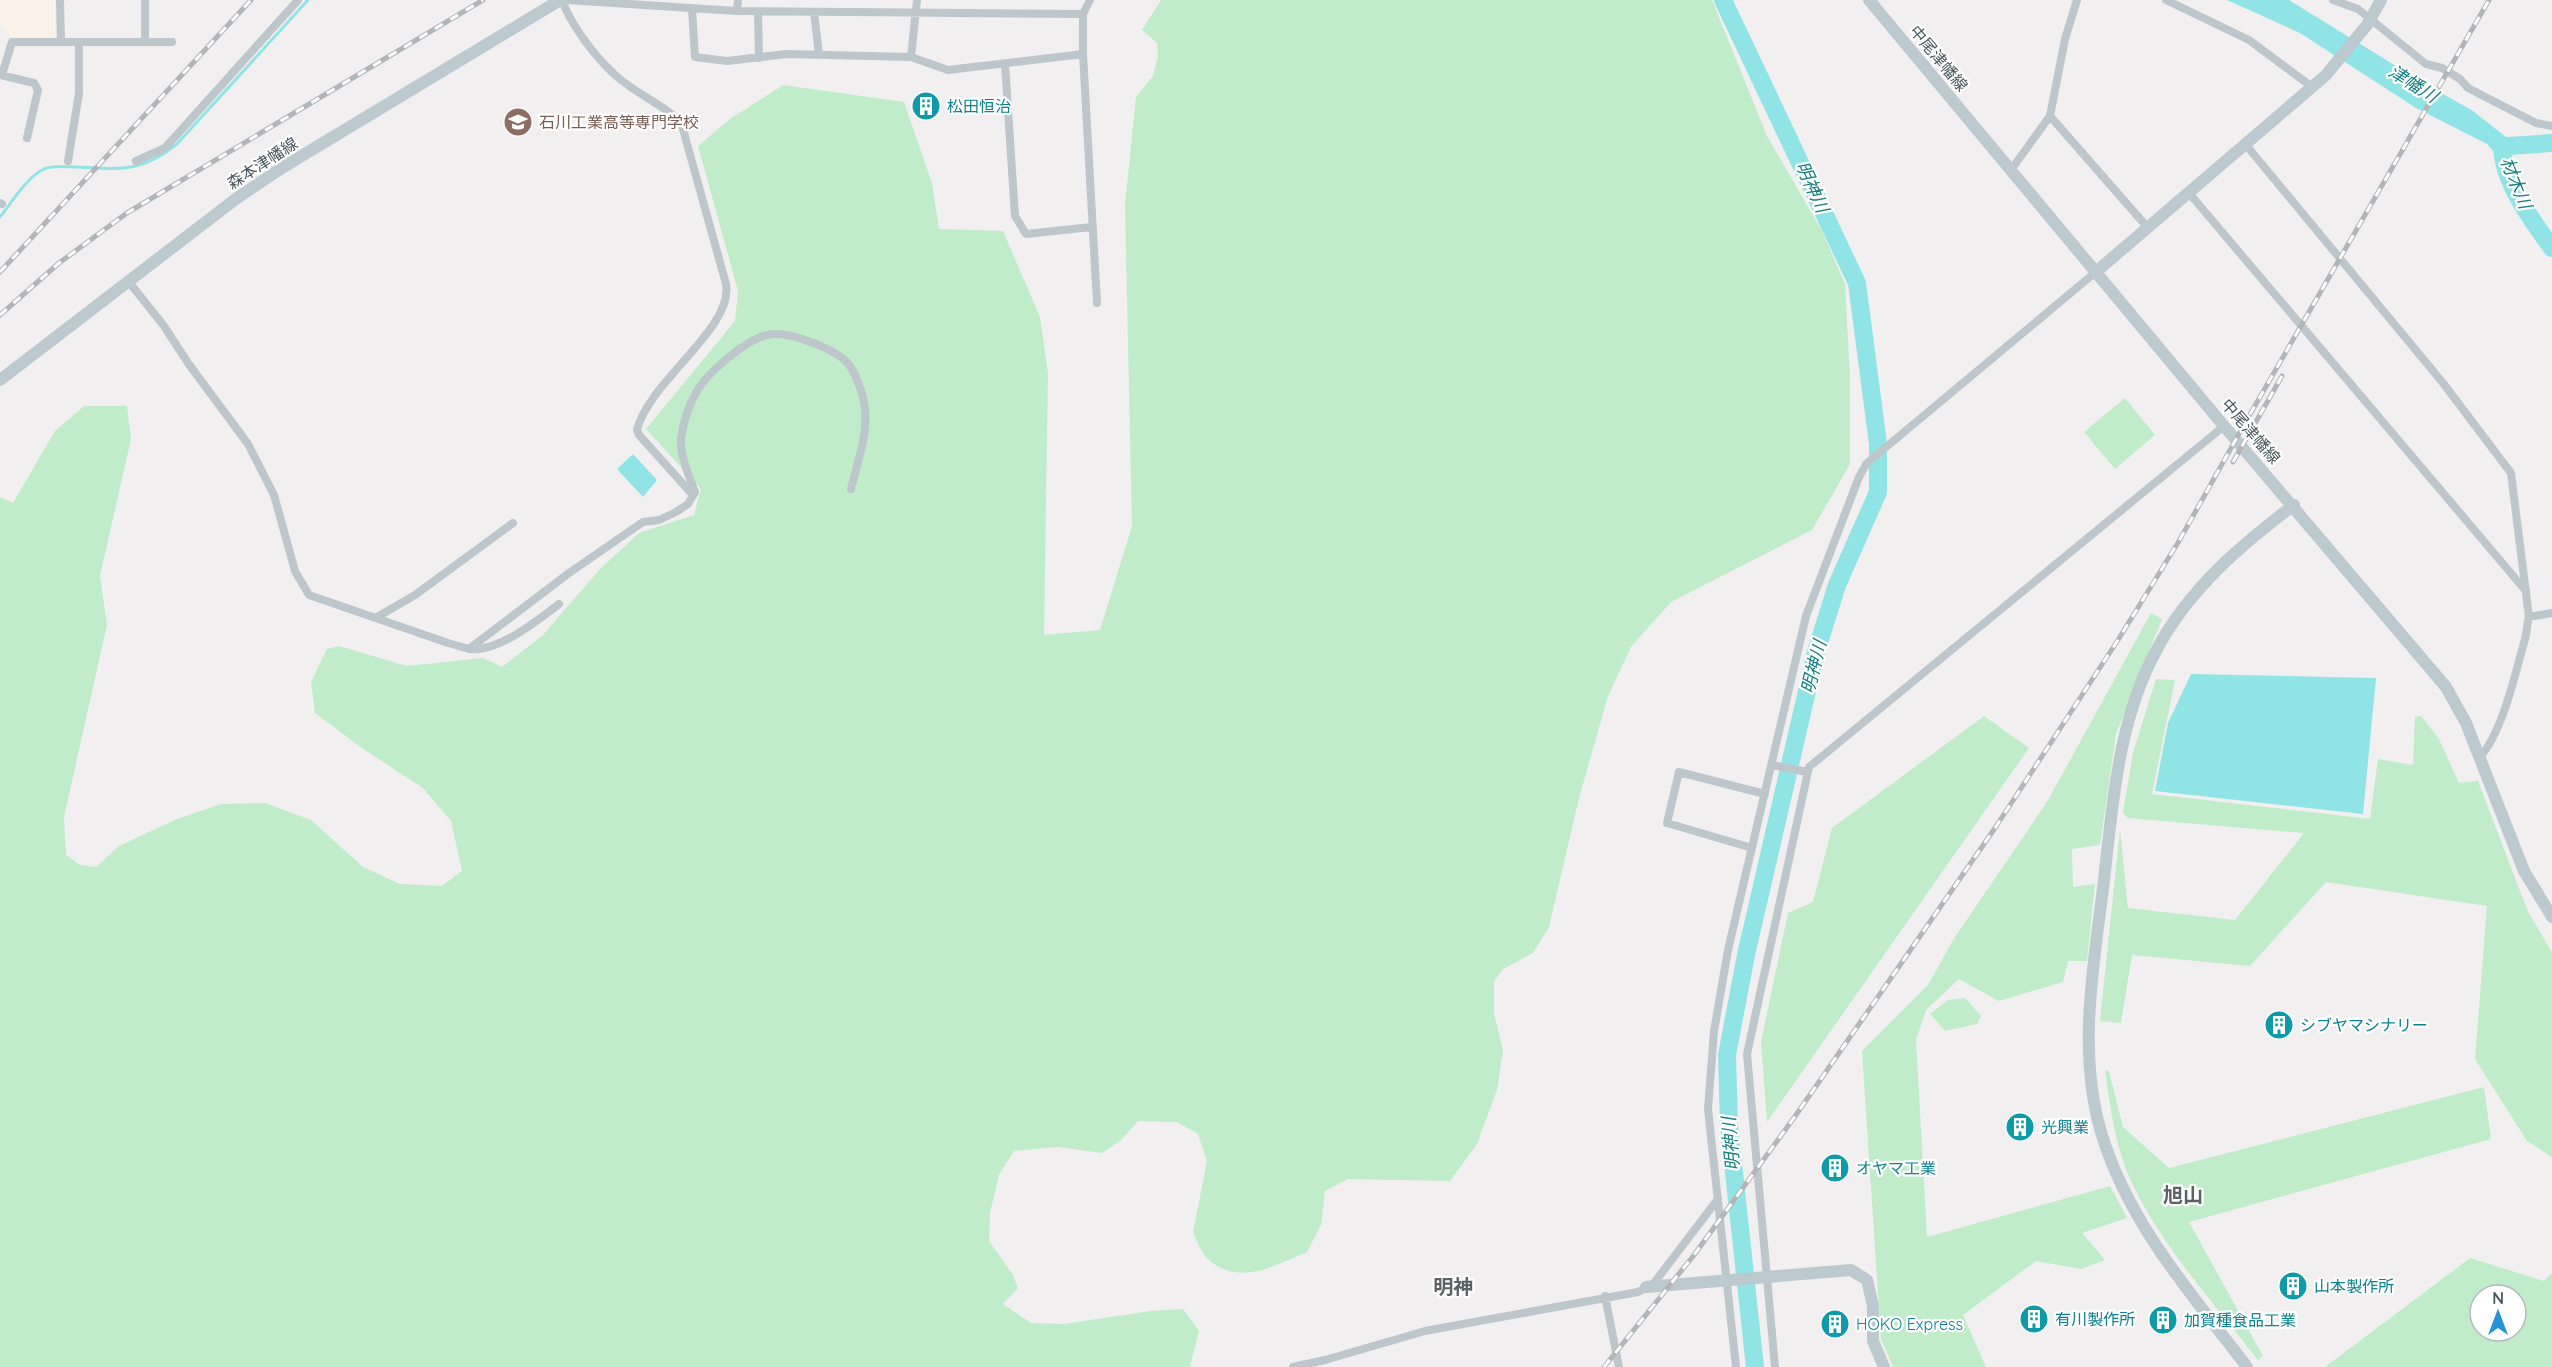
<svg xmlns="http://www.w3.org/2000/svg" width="2552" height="1367" viewBox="0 0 2552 1367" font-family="Quicksand,'Noto Sans JP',sans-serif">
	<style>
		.commercial { fill: #fbf3ea }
		.green { fill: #c1ecc9; fill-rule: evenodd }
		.water { fill: #91e4e6 }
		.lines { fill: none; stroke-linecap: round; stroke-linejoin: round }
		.stream { stroke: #91e4e6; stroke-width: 3 }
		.river { stroke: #91e4e6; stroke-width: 18 }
		.street { stroke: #bcc6cb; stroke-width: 8 }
		.secondary { stroke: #bcc9cf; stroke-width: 12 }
		.rail-casing { stroke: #b2b6b9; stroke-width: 5 }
		.rail { stroke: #fff; stroke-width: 3; stroke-dasharray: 9; stroke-linecap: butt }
		.labels { text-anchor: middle; stroke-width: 4.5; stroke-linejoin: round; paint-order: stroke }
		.street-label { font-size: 16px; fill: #48565b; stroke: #fff }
		.culture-label { font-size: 16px; fill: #0d838f; stroke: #fff; text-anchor: start }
		.education-label { font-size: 16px; fill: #785e54; stroke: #fff; text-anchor: start }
		.water-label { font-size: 18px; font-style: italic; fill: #168083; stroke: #fff }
		.quarter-label { font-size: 20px; font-weight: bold; fill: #5c6163; stroke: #fff }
	</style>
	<rect width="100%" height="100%" fill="#f1eff0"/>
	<path class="commercial" d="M0,0H55V37H11L0,24Z"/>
	<path class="green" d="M1161,0H1712L1767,136L1822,231L1845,284L1850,378V464L1812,530L1671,602L1631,647L1608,696L1579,798L1549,927L1533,953L1503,969L1494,981V1013L1503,1051L1497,1090L1477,1144L1450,1181L1348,1179L1325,1191L1321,1225L1307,1252C1275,1265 1242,1286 1210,1261C1202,1255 1197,1241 1193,1232L1207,1161L1198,1134L1177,1122L1138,1121L1121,1140L1102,1153L1058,1147L1014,1151L999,1175L990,1213L989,1241L1013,1275L1018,1288L1003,1304L1031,1323L1064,1324L1150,1311L1183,1309L1199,1331L1190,1367H0V497L13,503L55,431L84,406H127L131,439L100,576L107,625L64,817L66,855L80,865L96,867L119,846L177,819L221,804L265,803L311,820L363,867L400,884L442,886L462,871L451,821L423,788L362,748L315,713L311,682L327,649L339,646L407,666L483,658L502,667L543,635L599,570L639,533L694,515L701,489L646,429L735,321L738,291L698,146L730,119L783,85L904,102L932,183L939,229L1003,231L1040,317L1048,373L1044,635L1100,630L1132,526L1125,205L1136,97L1153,76L1158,56L1157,43L1142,30Z
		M2125,398L2155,435L2115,469L2084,432Z
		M2151,613L2162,619L2116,734L2100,845L2072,849L2073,887L2095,884L2087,961H2068L2063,982L1999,1001L1959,979L1926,1010L1916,1040L1927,1237L2110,1186L2127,1218L2082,1233L2105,1260L2081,1269L2036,1261L1963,1315L1986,1367H1893L1881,1339L1862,1051L1928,985L1953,940L2047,802Z
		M2156,679L2175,680L2152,794L2370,819L2378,759L2413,765L2415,717L2421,716L2439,739L2459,783L2478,781L2528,912L2552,952V1157L2527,1141L2475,1059L2487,906L2326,882L2250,966L2132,955L2121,1023L2100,1021L2120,829L2128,908L2235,920L2304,833L2128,818L2123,813L2133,753Z
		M1984,716L2029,748L1767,1122L1761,1042L1788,913L1813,902L1832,828Z
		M1965,998L1981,1016L1977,1024L1945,1031L1930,1014L1948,1000Z
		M2105,1070L2109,1071L2123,1127L2169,1168L2484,1087L2491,1139L2189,1222L2263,1356L2258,1360C2214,1303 2162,1247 2131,1181C2115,1146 2110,1107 2105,1070Z
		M2470,1258L2544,1281L2552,1273V1367H2325ZM2480,1295H2516V1331H2480Z"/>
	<path class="water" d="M2227,0H2289L2417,79L2473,111L2506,137L2532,144L2506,154L2503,162L2487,144L2416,108L2300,33Z
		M633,454L657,480L643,497L617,469Z
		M2191,674L2376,678L2363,814L2155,791L2168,723Z"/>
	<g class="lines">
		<path class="stream" d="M0,217C12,202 27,177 44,169C54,165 66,167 77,167C120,169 141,173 177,144L308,0"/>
		<path class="river" d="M1723,0L1857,283L1878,444V492L1837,585L1816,652L1746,955L1727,1055L1729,1126L1755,1367
			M2509,146L2552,143
			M2502,147C2504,184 2531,219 2552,248"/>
		<path class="street" d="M60,0L61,42
			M145,0V42
			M562,0C571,25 593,54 613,73C632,92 661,103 681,122L726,284C734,328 649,381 637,430L639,435L693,495
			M567,0L737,11L1083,14L1090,0
			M2166,0L2249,40L2312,87
			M2333,0L2358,9L2426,64L2442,68L2460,79L2468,88L2536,123L2552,126
			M692,9L695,57L727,61L786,54L911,57L948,70L1083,54
			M737,11L738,0
			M758,12L759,58
			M814,12L819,55
			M1083,14V54L1097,303
			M911,57L917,0
			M1005,64L1015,216L1026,234L1092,227
			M0,75L34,83L38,90L27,138
			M2,75L12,42H172
			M2050,116L2148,228
			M2246,145L2443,383L2511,473L2529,617C2527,623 2527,632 2525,639C2515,674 2503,731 2480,757
			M68,161L79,93V42
			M136,161L165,148L298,0
			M2011,170L2050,116L2065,39L2077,0
			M2189,193L2526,591
			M0,203L2,204
			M129,282L164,326L188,363L248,444L274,495L295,571L309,595L448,643L469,649L569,573L643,522L659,520L676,512L688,504L695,492C689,476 680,456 681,439C683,423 689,405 697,391C707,373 747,339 767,335C787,330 838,349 850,366C857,377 864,396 865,409C868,435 857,464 851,489
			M377,617L415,595L513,523
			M2529,617L2552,613
			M469,649C497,653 537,621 559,604
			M1772,765L1807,772
			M1752,848L1667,823L1679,772L1765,794
			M1605,1296L1619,1367
			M1293,1367L1325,1360L1425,1331L1638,1292L1654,1283L1718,1199
			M1736,1367L1708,1109L1714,1031L1728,950L1806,616L1859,477L1867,463L2097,271
			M1775,1367L1747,1054L1809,767L2224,426"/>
		<path class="secondary" d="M1869,0L2224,426L2446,687L2466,723L2524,871L2552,917
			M2097,271L2326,75L2367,25L2381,0
			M0,380L237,198L280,169L560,0
			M1646,1287L1851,1270L1867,1280L1873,1306V1341L1884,1367
			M2247,1367C2191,1293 2128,1223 2101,1132C2077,1050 2094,964 2104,880C2113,801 2118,720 2157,649C2189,589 2241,545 2294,505"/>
		<g class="rail-casing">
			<path id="rail" d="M0,272L251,0
				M0,315L59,263L127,213L483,0
				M2233,462L2282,376
				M1604,1367L1694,1255L1796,1115L1995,828L2118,640L2179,541L2249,416L2489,0"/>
		</g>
		<use href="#rail" class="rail"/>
	</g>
	<defs>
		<g id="building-disc" transform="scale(1.5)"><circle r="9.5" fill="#0f9aa8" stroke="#fff"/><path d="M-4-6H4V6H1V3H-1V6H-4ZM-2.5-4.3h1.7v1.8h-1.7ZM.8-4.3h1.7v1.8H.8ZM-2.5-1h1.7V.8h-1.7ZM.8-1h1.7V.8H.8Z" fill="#fff"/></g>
		<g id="school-disc" transform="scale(1.5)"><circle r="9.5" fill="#8d6e63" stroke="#fff"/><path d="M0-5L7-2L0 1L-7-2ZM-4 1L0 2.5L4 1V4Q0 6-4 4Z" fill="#fff"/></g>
	</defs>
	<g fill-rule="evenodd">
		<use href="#building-disc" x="926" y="106"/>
		<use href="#school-disc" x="518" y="122"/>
		<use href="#building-disc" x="2279" y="1025"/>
		<use href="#building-disc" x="2020" y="1127"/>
		<use href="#building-disc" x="1835" y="1168"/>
		<use href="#building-disc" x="2293" y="1286"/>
		<use href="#building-disc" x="2034" y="1319"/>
		<use href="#building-disc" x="2163" y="1320"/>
		<use href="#building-disc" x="1835" y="1324"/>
	</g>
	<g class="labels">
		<g class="street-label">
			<text transform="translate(1939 58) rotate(50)" y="6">中尾津幡線</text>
			<text transform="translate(262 163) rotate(-33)" y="6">森本津幡線</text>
			<text transform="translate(2251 431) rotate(49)" y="6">中尾津幡線</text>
		</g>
		<g class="culture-label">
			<text x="947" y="112">松田恒治</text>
			<text x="2300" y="1031">シブヤマシナリー</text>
			<text x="2041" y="1133">光興業</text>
			<text x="1856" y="1174">オヤマ工業</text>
			<text x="2314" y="1292">山本製作所</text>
			<text x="2055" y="1325">有川製作所</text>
			<text x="2184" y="1326">加賀種食品工業</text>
			<text x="1856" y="1330">HOKO Express</text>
		</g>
		<g class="education-label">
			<text x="539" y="128">石川工業高等専門学校</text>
		</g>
		<g class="water-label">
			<text transform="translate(2413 84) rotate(32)" y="6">津幡川</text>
			<text transform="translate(2516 183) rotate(68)" y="6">材木川</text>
			<text transform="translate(1812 187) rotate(65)" y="6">明神川</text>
			<text transform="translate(1814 667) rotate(-76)" y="6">明神川</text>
			<text transform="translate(1731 1144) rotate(-95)" y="6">明神川</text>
		</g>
		<g class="quarter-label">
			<text x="2183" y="1202">旭山</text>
			<text x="1453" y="1294">明神</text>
		</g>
	</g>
	<g transform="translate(2498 1313)"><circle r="28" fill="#ffffff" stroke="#b6bbbd" stroke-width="1.5"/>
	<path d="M0-4.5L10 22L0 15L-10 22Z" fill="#2693d4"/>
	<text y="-9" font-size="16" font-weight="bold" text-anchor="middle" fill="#48565b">N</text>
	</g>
</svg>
